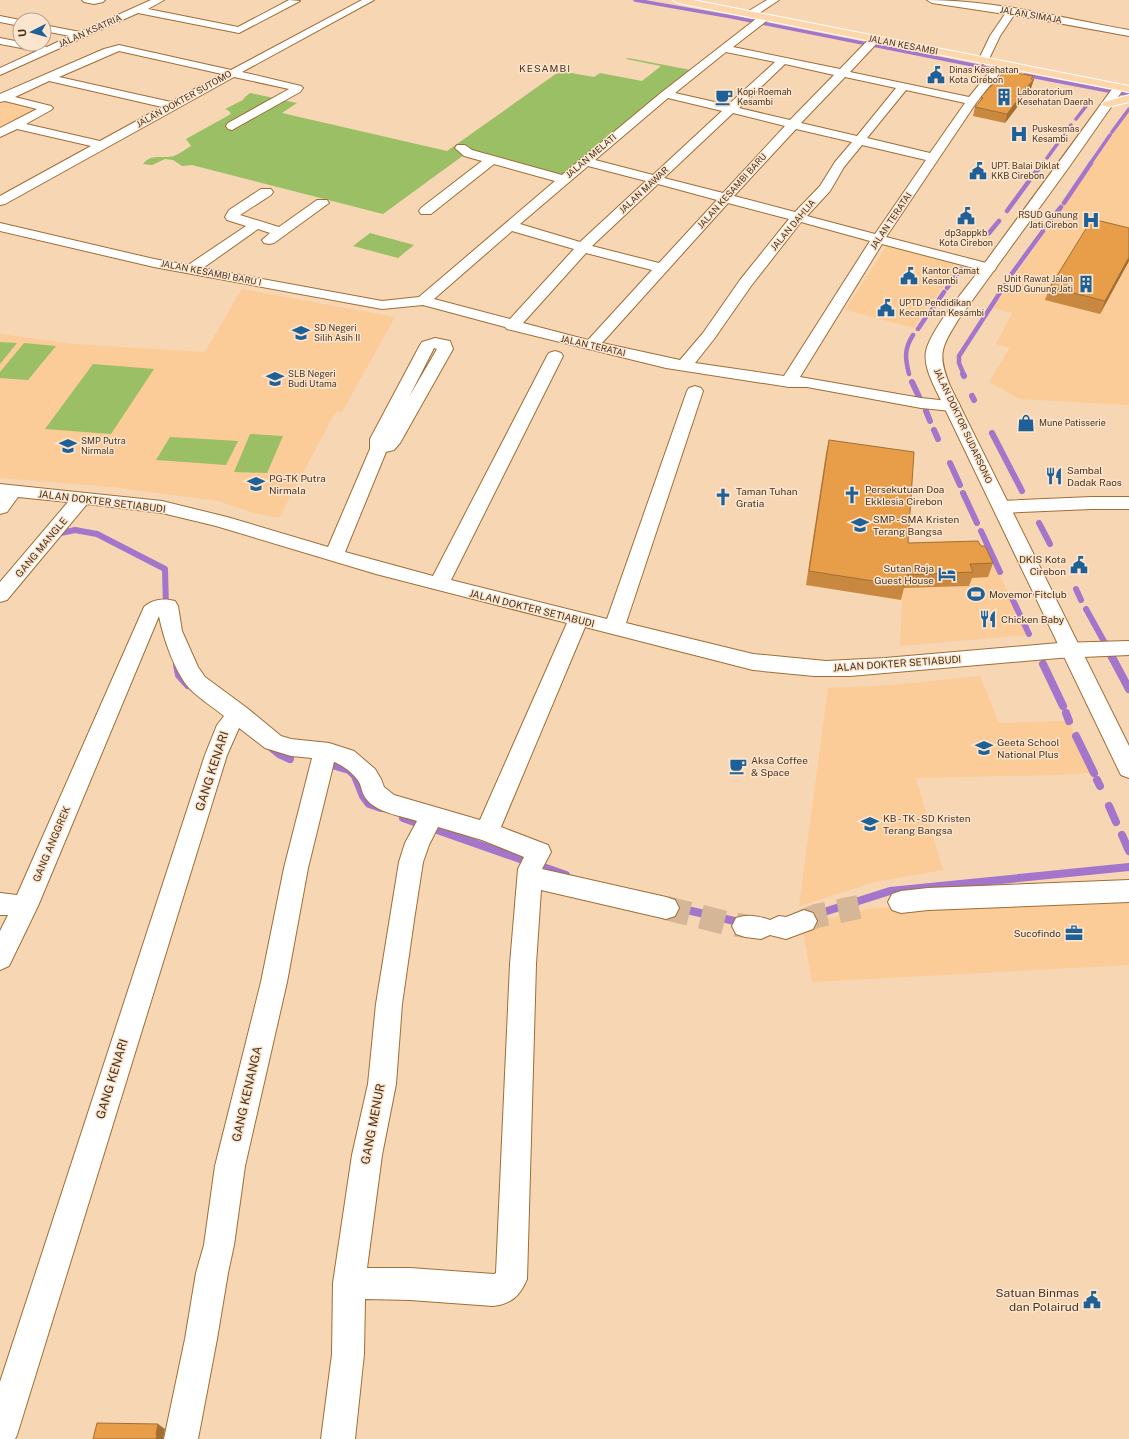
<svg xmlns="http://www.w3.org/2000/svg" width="1129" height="1439" viewBox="0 0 1129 1439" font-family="'Public Sans',sans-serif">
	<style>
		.built { fill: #fbcb98 }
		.green { fill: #9abf65 }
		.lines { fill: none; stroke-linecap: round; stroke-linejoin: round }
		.stream-far3 { stroke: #a375cb; stroke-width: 3.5 }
		.stream-far2 { stroke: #a375cb; stroke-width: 4.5 }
		.stream-far1 { stroke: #a375cb; stroke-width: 6 }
		.stream { stroke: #a375cb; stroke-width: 8 }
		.street-tunnel { stroke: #d5b696; stroke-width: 24; stroke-dasharray: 24 12; stroke-linecap: butt }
		.street-casing { stroke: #a06e35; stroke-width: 2 }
		.secondary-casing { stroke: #a06e35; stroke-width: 2 }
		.primary-casing { stroke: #fff; stroke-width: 2 }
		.street { fill: #fff; fill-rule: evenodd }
		.secondary { fill: #fff; fill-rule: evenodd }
		.primary { fill: #fdd6ac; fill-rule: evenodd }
		.wall { fill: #c8883f }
		.shaded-wall { fill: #a26f33 }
		.building { fill: #e89e49; stroke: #a26f33 }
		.labels { text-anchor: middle; stroke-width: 3; stroke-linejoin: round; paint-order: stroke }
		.far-street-label { font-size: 9px; fill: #4b351d; stroke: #fce5cf }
		.far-poi-label { font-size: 9px; fill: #4b351d; stroke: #fce5cf; text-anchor: start }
		.far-quarter-label { font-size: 10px; letter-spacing: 1px; fill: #4b351d; stroke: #fce5cf }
		.poi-label { font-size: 10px; fill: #4b351d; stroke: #fce5cf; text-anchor: start }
		.street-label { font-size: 10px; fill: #4b351d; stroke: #fce5cf }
		.near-street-label { font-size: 12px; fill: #4b351d; stroke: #fce5cf }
		.near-poi-label { font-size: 12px; fill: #4b351d; stroke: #fce5cf; text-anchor: end }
	</style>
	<rect width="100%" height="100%" fill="#f7d6b4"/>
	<path class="built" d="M11,100L46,109L0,131V105Z
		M1129,111V405L1020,399L989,382L1010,348L996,344L1012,313L993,308Z
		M888,244L961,263L928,306L914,328L845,310Z
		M242,289L395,317L342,412L337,411L330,422L279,518L254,513L218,501L113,487L0,478V334L75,344L203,352L206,350Z
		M989,552L1028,635L900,646L904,556Z
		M980,676L999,723L1068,721L1093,773L1058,775L916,778L943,870L875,882L799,906L828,688L894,685Z
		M1124,895L1129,906V965L812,982L803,929L816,918H833L868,909L914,905Z"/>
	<path class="green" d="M628,58L691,70L566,175L468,152L383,214L192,165L182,166L173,160L165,159L152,165L143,164C151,153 163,159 174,156C179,154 186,149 191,146L186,139L231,114L229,111L225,109L243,100L245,97L250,93L297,103L282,113L447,151L560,71L594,77L600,73L642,81L661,66L626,59Z
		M370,233L414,245L398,258L353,246Z
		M0,342L17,343L0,364Z
		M24,343L56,346L28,380L0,378V372Z
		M93,364L154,369L111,434L45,429Z
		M250,434L283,436L267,473L234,472Z
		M170,437L238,441L226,465L156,460Z"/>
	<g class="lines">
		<path class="stream-far3" d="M635,0L732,17L1013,73
			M1025,75L1129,95
			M1076,119L1087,105
			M1066,132L1071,125
			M1112,132L1129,109
			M1060,140L1064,135
			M1047,158L1058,143
			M1042,164L1044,162
			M1090,164L1110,135"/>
		<path class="stream-far2" d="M1032,177L1043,163
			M1064,203L1091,163
			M1007,211L1029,181
			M1046,226L1061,207
			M989,233L999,221
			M1008,279L1043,231
			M947,288L961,269
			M929,314L944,292
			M918,329L926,317
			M909,374C905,358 904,349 913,335
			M964,375L959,363V356L1005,285"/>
		<path class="stream-far1" d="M963,374L964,376
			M912,382L920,399
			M972,396L974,400
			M926,411L930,421
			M934,430L938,439
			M992,433L1022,491
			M950,463L960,485
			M963,493L977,523
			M1039,523L1050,544
			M981,531L1000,572
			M56,534L75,530L97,534L165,569L166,608
			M1076,589L1081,600
			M1011,596L1029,634
			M1086,609L1106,645"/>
		<path class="stream" d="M1105,644L1129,689
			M1043,664L1063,706
			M177,665L179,675L188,685
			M1066,713L1069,721
			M1076,736L1094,773
			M268,745L279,754L290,759
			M332,765L349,770L355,776L363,796L369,804L381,808
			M1097,780L1100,786
			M1109,806L1116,822
			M403,818L566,875
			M1122,835L1129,851
			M670,906L743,923
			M805,918L890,891L1129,867"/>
		<path class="street-tunnel" d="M666,908L726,923L745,926
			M804,921L816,916L859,907"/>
		<g class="street-casing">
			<path id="street" d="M82,0H105L103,2L94,4L84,2Z
				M151,0H164L148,9L238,27L289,0L300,1L239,33L138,13L0,75V68L37,51L0,44V38L20,42V44H32L47,47L70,36L44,31V25L80,32Z
				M362,0H374L242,72L301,86L303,88L300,92L232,130L228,129L226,126L228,123L289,89L234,77L5,204L0,205V196L91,146L17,129L0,137V128L37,109L5,101L0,102V94L104,49L119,45L231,70ZM119,51L222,74L171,102L59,77ZM49,81L162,107L100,141L26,124L51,110L53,108L51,106L15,97Z
				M767,0H779L755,16H747L746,14L747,12Z
				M927,0C994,0 1063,18 1129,30V36L1014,15L1000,36L988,61L983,64L978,61L990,36L1005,14L932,3Z
				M765,14L770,17L769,19L733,47L840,69L871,37H879L880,39L879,41L850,72L969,97L997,63H1005L1006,65L976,103L886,237L994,265L996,268L994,271L989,272L882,244L800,377L921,398L958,402L960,406L958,410L952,411L921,408L807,387H789L666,368L507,329L505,327L423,305L382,309L154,267L0,231V223L154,259L188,265L246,226L227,220L225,217L229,210L261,189H271L273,192L271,195L240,215L279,227L317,200H327L329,203L274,243L269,244L264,243L262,240L270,233L258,229L203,268L382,301L419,297L555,181L494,164L431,214H421L419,211L421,208L482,161L464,156L455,148L457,145H465L472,150L562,175L662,92L761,15ZM726,52L775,62L728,105L675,93ZM785,64L834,75L790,120L739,108ZM845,77L896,88L857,136L801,123ZM906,90L965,103L930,153L867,138ZM668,98L722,111L653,175L595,160ZM733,113L785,126L723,193L664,178ZM796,129L852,142L835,162L820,186L795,212L734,196ZM862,145L926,160L875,234L807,216L830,191L844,167ZM588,166L646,181L580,242L520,224ZM658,184L717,200L659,263L592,246ZM728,203L789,219L740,280L703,333L680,360L602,343ZM801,222L870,241L784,376L695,363L714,339L751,286ZM512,231L574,249L510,319L434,299ZM586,253L652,270L588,340L523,323Z
				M0,16L20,20V26L0,22Z
				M435,338L450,341L453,349L400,443L394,450L386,452L345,552L433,576L547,356L549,353L555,351L561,353L563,356L451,580L607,619L687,391L689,388L695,386L701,388L703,391L626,623L753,654L826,661L885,658L1059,643L1129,641V655L1059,658L850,676H814L753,670L585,627L501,827L548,845L551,852L542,869L666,897L675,900L679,908L675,916L666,919L541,890L536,964L527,1279C520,1296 511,1304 493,1306L410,1300L365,1299L364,1354L355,1439H321L332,1354L333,1283L352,1155L368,1084L376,1004L399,862L405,843L417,821C402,816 379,813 368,801C363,796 362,790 360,784C356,775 343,765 334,762L308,868L287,982L245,1166L234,1245L228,1273L217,1339L198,1439H164L185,1339L196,1273L204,1245L215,1166L261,982L284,868L312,758L291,756L265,748L239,728L227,755L17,1435L15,1439H0V1382L205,755L217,725L224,716C213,707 200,699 190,689C175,673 163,637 159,616L38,906L9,966L0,970V931L8,915H0V893L17,895L144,607C152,599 165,598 175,601L178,606L182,631L198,667L205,677L247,708L281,736L291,739L329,743L354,751L375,769L381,779L384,787L394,795L480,820L567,623L376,574L216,526L162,513L87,504L7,600L0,602V582L68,502L18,497L7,512L0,514V484L162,501L227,517L328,547L370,449V439L420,345L422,342ZM434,348L437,349L409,397ZM438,827L482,840L524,857L518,869L510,964L496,1273L494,1274L410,1268H367L382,1155L396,1084L402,1004L414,920L423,862L429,845Z
				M1091,497H1129V509H1091L1002,513L995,511L993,507L995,503L1002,501Z
				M1129,880V902L928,910L901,913L892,910L888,902L892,894L901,891L928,888Z
				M804,910L813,913L817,921L813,929L786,939L770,935L761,939L745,937L736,934L732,926L736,918C748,914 758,916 770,920L779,916L786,917Z"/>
		</g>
		<g class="secondary-casing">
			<path id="secondary" d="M1119,84L1125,87L1069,167L958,320C941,348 937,354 950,386L1129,746V778L1121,775L1118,769L934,386C929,375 924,363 926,351C931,329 967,287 981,268C1026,207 1071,146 1115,85Z"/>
		</g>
		<g class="primary-casing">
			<path id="primary" d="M673,0H693L1129,86V92L678,3Z
				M1129,95V102L1108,107L1104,106L1102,104L1104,102Z"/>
		</g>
		<use href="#street" class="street"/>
		<use href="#secondary" class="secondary"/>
		<use href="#primary" class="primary"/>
	</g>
	<path class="wall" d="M1032,79H1034L1031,88L1021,99V102L1005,123L973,116L975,107L980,101L981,97Z
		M1129,261L1100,314L1045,300L1050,287Z
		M829,440L908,543L981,546L993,563L988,577L972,578L969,586L904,588L901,600L806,585L826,453Z"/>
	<path class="shaded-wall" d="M1033,76L1031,82L1034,79L1031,88L1021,99V102L1005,123L1007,114Z
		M1129,257V261L1100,314L1105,301Z
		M158,1424L165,1429L163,1439H156V1434Z"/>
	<path class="building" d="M1005,71L1033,76L1031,79H1034L1022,93H1023L1007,114L975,107L983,98L981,97Z
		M1092,219L1129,228V257L1105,301L1050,287Z
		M829,440L914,452L908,543L978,541L981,546H985L993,563L970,564L973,572L906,575L905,586L809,571Z
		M97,1423L158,1424L156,1434L157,1436L156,1439H93Z"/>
	<defs>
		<g id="civic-bare" transform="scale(1.38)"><path d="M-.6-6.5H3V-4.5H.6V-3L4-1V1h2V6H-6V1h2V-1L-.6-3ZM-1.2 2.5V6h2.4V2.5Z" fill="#1f6196" stroke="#fce5cf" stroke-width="2.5" paint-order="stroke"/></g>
		<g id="cafe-bare" transform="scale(1.38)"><path d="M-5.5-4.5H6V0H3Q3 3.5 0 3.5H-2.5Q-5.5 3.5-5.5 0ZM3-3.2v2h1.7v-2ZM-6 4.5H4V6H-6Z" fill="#1f6196" stroke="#fce5cf" stroke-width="2.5" paint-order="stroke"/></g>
		<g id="building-bare" transform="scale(1.38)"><path d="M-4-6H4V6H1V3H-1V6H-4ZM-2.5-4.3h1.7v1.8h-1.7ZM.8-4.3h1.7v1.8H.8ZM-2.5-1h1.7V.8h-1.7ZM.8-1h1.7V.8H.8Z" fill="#1f6196" stroke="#fce5cf" stroke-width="2.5" paint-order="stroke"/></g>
		<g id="hospital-bare" transform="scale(1.38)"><path d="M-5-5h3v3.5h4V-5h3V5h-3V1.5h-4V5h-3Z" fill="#1f6196" stroke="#fce5cf" stroke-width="2.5" paint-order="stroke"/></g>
		<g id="school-bare" transform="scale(1.38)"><path d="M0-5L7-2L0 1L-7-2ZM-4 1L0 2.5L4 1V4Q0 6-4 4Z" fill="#1f6196" stroke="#fce5cf" stroke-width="2.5" paint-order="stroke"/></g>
		<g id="shop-bare" transform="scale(1.38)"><path d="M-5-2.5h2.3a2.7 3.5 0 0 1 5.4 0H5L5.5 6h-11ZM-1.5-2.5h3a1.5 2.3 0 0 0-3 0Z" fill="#1f6196" stroke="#fce5cf" stroke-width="2.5" paint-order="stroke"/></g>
		<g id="restaurant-bare" transform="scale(1.38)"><path d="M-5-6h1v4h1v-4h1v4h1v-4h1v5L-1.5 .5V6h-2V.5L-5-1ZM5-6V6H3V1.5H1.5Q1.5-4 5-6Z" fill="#1f6196" stroke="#fce5cf" stroke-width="2.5" paint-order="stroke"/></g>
		<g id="church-bare" transform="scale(1.38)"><path d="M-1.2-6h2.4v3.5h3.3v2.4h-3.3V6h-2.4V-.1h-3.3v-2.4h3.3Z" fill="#1f6196" stroke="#fce5cf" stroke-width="2.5" paint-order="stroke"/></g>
		<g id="hotel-bare" transform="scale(1.38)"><path d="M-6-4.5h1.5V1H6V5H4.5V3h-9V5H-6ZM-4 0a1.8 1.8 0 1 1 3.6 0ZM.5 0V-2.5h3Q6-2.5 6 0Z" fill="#1f6196" stroke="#fce5cf" stroke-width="2.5" paint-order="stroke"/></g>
		<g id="stadium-bare" transform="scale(1.38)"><path d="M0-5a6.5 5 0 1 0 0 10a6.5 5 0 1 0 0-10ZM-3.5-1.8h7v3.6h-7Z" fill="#1f6196" stroke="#fce5cf" stroke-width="2.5" paint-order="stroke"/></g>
		<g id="office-bare" transform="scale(1.38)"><path d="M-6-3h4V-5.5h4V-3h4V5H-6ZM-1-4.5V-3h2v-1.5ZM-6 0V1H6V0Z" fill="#1f6196" stroke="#fce5cf" stroke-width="2.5" paint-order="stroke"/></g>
	</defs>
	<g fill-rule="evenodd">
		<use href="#civic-bare" x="936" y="75"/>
		<use href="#cafe-bare" x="724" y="97"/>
		<use href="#building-bare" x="1004" y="97"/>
		<use href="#hospital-bare" x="1019" y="134"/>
		<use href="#civic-bare" x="978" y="171"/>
		<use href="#civic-bare" x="966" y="216"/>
		<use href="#hospital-bare" x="1091" y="220"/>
		<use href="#civic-bare" x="909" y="276"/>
		<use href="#building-bare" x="1086" y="284"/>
		<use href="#civic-bare" x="886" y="308"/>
		<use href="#school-bare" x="301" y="333"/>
		<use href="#school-bare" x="275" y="379"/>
		<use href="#shop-bare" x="1026" y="423"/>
		<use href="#school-bare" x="68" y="446"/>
		<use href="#restaurant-bare" x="1054" y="476"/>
		<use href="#school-bare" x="256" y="484"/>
		<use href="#church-bare" x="852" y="495"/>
		<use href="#church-bare" x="723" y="497"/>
		<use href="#school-bare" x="860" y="525"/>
		<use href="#civic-bare" x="1079" y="565"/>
		<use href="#hotel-bare" x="947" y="574"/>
		<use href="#stadium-bare" x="976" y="594"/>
		<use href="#restaurant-bare" x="988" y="619"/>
		<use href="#school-bare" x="984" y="748"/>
		<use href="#cafe-bare" x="738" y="766"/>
		<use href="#school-bare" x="870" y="824"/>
		<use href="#office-bare" x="1074" y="933"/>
		<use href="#civic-bare" x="1092" y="1300"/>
	</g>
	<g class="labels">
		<g class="far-street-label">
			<text transform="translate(1031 15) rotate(10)" y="3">JALAN SIMAJA</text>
			<text transform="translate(90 31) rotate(-24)" y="3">JALAN KSATRIA</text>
			<text transform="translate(903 45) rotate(11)" y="3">JALAN KESAMBI</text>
			<text transform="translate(184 99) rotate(-29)" y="3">JALAN DOKTER SUTOMO</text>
			<text transform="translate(591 156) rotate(-40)" y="3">JALAN MELATI</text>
			<text transform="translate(644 190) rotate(-43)" y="3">JALAN MAWAR</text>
			<text transform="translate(732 191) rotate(-48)" y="3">JALAN KESAMBI BARU</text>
			<text transform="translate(891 221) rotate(-56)" y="3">JALAN TERATAI</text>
			<text transform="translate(793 225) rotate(-50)" y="3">JALAN DAHLIA</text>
			<text transform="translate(211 273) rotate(11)" y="3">JALAN KESAMBI BARU I</text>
			<text transform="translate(593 346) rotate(13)" y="3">JALAN TERATAI</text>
			<text transform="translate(963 426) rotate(65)" y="3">JALAN DOKTOR SUDARSONO</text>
		</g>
		<g class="far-poi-label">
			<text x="949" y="73">Dinas Kesehatan<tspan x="949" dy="10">Kota Cirebon</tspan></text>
			<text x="737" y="95">Kopi Roemah<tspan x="737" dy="10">Kesambi</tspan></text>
			<text x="1017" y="95">Laboratorium<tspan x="1017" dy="10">Kesehatan Daerah</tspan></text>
			<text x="1032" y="132">Puskesmas<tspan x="1032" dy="10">Kesambi</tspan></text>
			<text x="991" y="169">UPT. Balai Diklat<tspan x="991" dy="10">KKB Cirebon</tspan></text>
			<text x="1078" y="218" text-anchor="end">RSUD Gunung<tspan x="1078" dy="10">Jati Cirebon</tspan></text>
			<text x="966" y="236" text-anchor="middle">dp3appkb<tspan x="966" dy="10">Kota Cirebon</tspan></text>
			<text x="922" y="274">Kantor Camat<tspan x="922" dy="10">Kesambi</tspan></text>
			<text x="1073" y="282" text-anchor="end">Unit Rawat Jalan<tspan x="1073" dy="10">RSUD Gunung Jati</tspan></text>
			<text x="899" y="306">UPTD Pendidikan<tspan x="899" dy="10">Kecamatan Kesambi</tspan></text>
			<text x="314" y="331">SD Negeri<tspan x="314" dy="10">Silih Asih II</tspan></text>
			<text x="288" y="377">SLB Negeri<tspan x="288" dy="10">Budi Utama</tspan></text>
			<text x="1039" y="426">Mune Patisserie</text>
			<text x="81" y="444">SMP Putra<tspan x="81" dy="10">Nirmala</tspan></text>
		</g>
		<g class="far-quarter-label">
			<text x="545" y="72">KESAMBI</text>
		</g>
		<g class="poi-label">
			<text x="1067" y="474">Sambal<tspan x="1067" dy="12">Dadak Raos</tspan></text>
			<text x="269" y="482">PG-TK Putra<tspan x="269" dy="12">Nirmala</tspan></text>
			<text x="865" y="493">Persekutuan Doa<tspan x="865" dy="12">Ekklesia Cirebon</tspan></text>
			<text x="736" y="495">Taman Tuhan<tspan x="736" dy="12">Gratia</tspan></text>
			<text x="873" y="523">SMP - SMA Kristen<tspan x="873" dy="12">Terang Bangsa</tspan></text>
			<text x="1066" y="563" text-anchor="end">DKIS Kota<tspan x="1066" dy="12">Cirebon</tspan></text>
			<text x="934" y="572" text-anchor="end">Sutan Raja<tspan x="934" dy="12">Guest House</tspan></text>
			<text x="989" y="598">Movemor Fitclub</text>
			<text x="1001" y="623">Chicken Baby</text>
			<text x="997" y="746">Geeta School<tspan x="997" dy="12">National Plus</tspan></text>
			<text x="751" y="764">Aksa Coffee<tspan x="751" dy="12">&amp; Space</tspan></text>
			<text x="883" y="822">KB - TK - SD Kristen<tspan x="883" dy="12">Terang Bangsa</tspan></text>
			<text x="1061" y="937" text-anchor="end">Sucofindo</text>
		</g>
		<g class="street-label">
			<text transform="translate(102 501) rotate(7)" y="4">JALAN DOKTER SETIABUDI</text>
			<text transform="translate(41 547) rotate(-50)" y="4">GANG MANGLE</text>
			<text transform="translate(532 608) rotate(14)" y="4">JALAN DOKTER SETIABUDI</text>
			<text transform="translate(897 663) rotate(-4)" y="4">JALAN DOKTER SETIABUDI</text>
			<text transform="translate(51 844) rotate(-67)" y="4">GANG ANGGREK</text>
		</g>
		<g class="near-street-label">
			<text transform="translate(212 771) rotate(-72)" y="4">GANG KENARI</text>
			<text transform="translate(112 1079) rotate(-73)" y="4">GANG KENARI</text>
			<text transform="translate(247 1094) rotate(-77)" y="4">GANG KENANGA</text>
			<text transform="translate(373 1124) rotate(-79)" y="4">GANG MENUR</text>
		</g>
		<g class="near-poi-label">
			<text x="1079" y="1297">Satuan Binmas<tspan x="1079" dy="14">dan Polairud</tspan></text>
		</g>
	</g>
	<g transform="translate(32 32) rotate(264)"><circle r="19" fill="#fce5cf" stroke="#b59f88"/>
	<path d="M0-3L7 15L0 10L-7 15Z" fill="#1f6196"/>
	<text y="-6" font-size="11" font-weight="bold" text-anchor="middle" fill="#4b351d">U</text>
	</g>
</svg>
